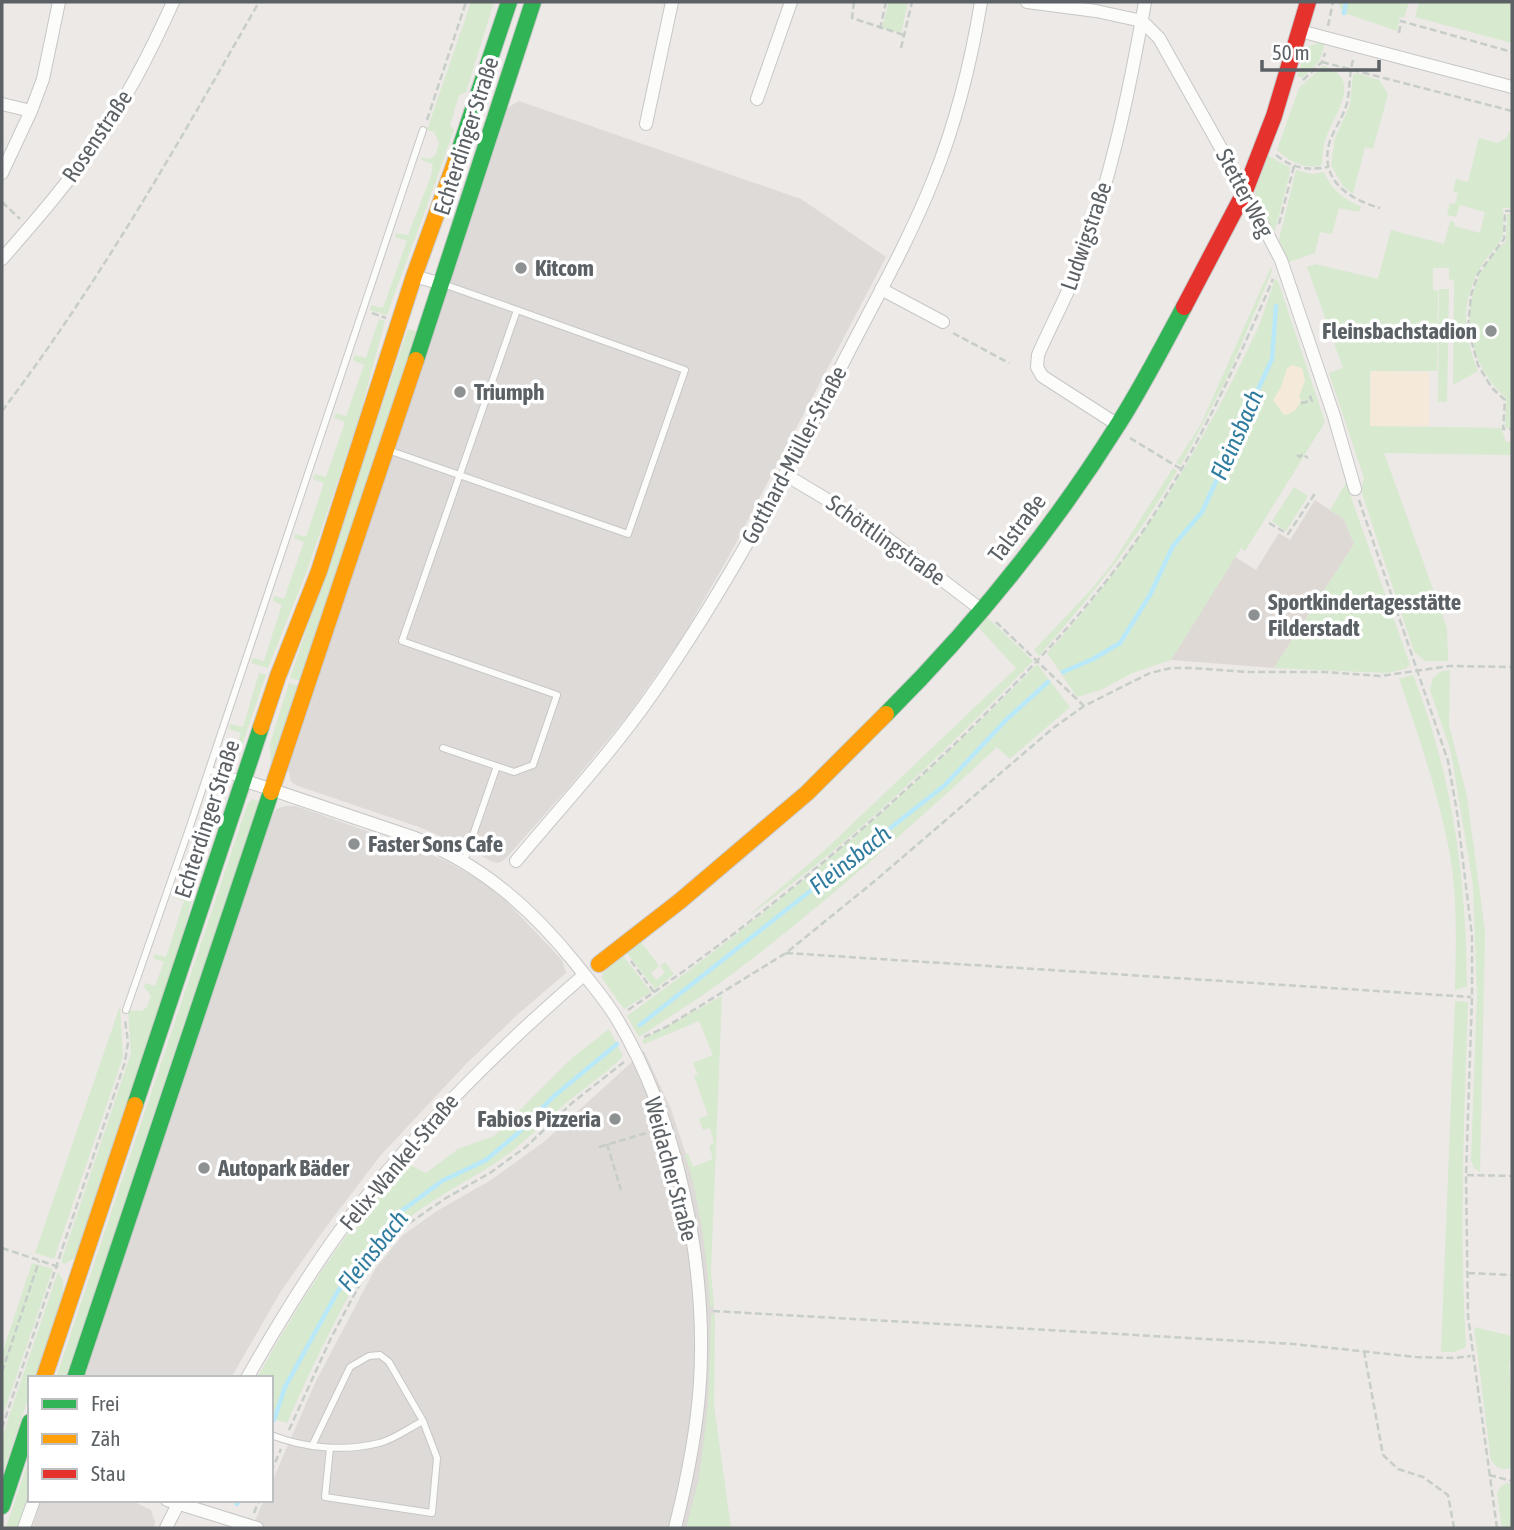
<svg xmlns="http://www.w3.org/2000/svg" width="1514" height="1530" viewBox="0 0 1514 1530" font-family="'Asap Condensed',sans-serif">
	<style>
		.industrial { fill: #dddad7 }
		.education { fill: #ded9d5 }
		.green { fill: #d7e9cf }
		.sand { fill: #f5e9da }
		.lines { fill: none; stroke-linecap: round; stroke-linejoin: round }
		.stream { stroke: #b9e9f8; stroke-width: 4.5 }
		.lane-casing { stroke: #c7c7c7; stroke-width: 8 }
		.street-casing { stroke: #c7c7c7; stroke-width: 14 }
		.fast-casing { stroke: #c7c7c7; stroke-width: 18 }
		.slow-casing { stroke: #c7c7c7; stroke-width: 18 }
		.jam-casing { stroke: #c7c7c7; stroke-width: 18 }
		.path { stroke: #c7cdc8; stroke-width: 2.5; stroke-dasharray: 7 3.5; stroke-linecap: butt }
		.lane { stroke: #fcfcfb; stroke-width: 6 }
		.street { stroke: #fcfcfb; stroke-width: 12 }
		.fast { stroke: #30b455; stroke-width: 16 }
		.slow { stroke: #ff9f0a; stroke-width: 16 }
		.jam { stroke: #e5322d; stroke-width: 16 }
		.poi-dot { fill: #8e9192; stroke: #fff; stroke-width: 2.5 }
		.labels { text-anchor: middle; stroke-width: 7; stroke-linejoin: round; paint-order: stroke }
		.street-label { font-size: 23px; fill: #5b6165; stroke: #fff }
		.poi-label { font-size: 23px; font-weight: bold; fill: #5b6165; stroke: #fff; text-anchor: start }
		.water-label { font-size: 24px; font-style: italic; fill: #307c9e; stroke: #fff }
	</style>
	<rect width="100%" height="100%" fill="#ece9e6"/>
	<path class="industrial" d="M519,101L801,199L886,257L729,556L682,638L628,715L568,788L506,858L499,863L493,862L461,845L419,827L298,786L291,782L287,763L507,108Z
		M285,806H296L415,848L446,861L483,882L506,901L562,960L566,973L518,1014L466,1064L380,1156L326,1227L281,1291L231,1378H82L270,818L276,809Z
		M644,1051L671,1109L691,1170L710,1266L714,1315L712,1405L723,1528H252L264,1500H271V1484L315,1383L375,1269L402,1236L437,1211L491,1180L545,1141Z
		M41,1500H130L151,1510L155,1522L154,1528H32Z"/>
	<path class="education" d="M1315,500L1344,519L1354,544L1274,668L1171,660L1235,557L1256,570L1279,533L1290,540Z"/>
	<path class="green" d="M471,2H494L466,92L459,95L450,126L454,129C433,192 409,253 387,315L370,310L371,305L383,308L407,241L395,237L396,233L408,235L431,176L433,164L421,160L422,157L430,159L436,154L439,142L434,132L427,130Z
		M889,2H908L901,33L882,28Z
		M1338,2H1409L1404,18L1400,17L1397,31L1342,12Z
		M1419,2H1512V43L1415,17Z
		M1318,43L1325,44L1319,62L1302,78L1297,76L1307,47Z
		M1323,66C1363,77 1336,112 1327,135C1323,144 1323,153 1322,163L1320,166C1303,169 1289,161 1277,150L1299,88Z
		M1356,73L1379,80L1388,94L1373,149L1365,147L1353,194L1343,186L1331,165L1335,138L1350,105L1353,74Z
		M1512,127V208H1503C1503,217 1504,227 1503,235C1501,244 1489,254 1484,262C1460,300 1462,331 1478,371L1453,385L1454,280L1449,279V268H1433V290L1438,291L1437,371H1370V426L1501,428L1506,442H1512V455L1384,453L1447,628L1448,661H1425L1414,652L1361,490L1364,478L1329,373L1343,368L1307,267L1315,264L1378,279L1391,230L1444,244L1450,221L1455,222L1454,226L1480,233L1485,212L1460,205L1456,217L1447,215L1450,203L1455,204L1458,193L1453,191L1456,179L1468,182L1479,138L1498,143L1506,138Z
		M1267,155L1289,167L1290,172L1275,231L1273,232C1254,194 1248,195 1267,155Z
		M1296,170L1312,174L1324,172C1332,191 1343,198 1361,207L1359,212L1339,208L1332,234L1320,232L1315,253L1289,262L1279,240Z
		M1507,214H1512V428H1505L1506,398C1458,354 1456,286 1506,241Z
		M1271,267L1272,271L1228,376L1181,465L1176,463L1201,424Z
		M1275,279L1278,281L1325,422L1245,551L1241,548L1171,660L1130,674L1103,689L1077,697L1047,653C1135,558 1202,448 1257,330C1264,314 1269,296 1275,279Z
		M1439,289H1449L1447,402H1438Z
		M379,319L385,321L358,422L307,571L268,668L251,663L253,658L264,661L282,605L273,601L274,596L284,599L304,542L294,538L295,534L306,537L324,483L313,479L315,474L326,477L345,422L334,418L336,413L346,416L364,365L353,360L355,355L366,358Z
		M408,329L419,332L302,681L290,678Z
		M1173,468L1177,471C1138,538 1090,597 1039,656L1034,650L1090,591L1112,564Z
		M1346,483L1410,665L1405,669L1387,673L1274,668L1354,544L1344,519L1330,510Z
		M1294,487L1308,496L1286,531L1272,521Z
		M986,616L1033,661C944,752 853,843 748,916L826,849L1016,668L977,626Z
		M1037,664L1070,707L1010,759L997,747C912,826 825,904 732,974C702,997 670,1016 639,1037L627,1016C776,909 910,795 1037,664Z
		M1450,670L1449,725L1467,797L1485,931L1480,1172L1474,1168L1471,1161L1477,995L1473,885L1451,752L1430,690L1433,678L1440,672Z
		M259,673L266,675L237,760L234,764L224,762L221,754L233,757L241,733L229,729L230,724L243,727Z
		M1413,675C1453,777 1466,877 1467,986L1455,990C1456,942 1458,892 1448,845C1437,789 1418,734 1399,679Z
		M289,683L300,686L271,767L270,744Z
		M217,782L224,785L226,792L195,887L182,939L75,1258L64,1264L62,1262V1259L131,1053L128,1010L142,1011L147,1007L151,996L144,987L145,983L155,986L164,962L153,958L155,954L166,957L184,901L174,897L175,891L186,894L204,839L194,835L196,830L206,833L220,792L210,788Z
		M252,799L258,801L261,806L68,1378H56L248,803Z
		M641,942L659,966L651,973L656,980L665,973L660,966L665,962L674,974L655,989L627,953Z
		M623,956L651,992L624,1009L602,978L603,973Z
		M722,996L711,1271L714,1306L710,1307C707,1256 701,1204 685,1155L688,1153L693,1167L713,1159L709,1146L714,1143L710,1128L703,1130L699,1119L708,1115L694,1076L698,1075L693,1063L713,1055L699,1021L644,1044L642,1040Z
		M1455,1001L1468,1002C1464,1117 1459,1231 1466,1347L1454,1352H1441Z
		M120,1006L123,1057L54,1259L35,1253Z
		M609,1029L623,1056C607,1073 588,1085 570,1100C545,1120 524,1144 497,1162C460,1186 419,1205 387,1237C373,1252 362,1271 352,1290C328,1333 307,1378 287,1423L271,1418V1378H257C299,1302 347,1226 407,1164L426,1173L458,1149L494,1136L572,1058Z
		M32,1263L53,1269L2,1418V1354Z
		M58,1272L63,1280V1293L35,1378H30V1393L2,1476V1437Z
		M711,1314H715L714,1405L731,1528H686L699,1478L708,1407Z
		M1474,1327L1512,1336V1362H1509L1512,1408V1467C1503,1472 1496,1468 1491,1460Z
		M30,1456V1493L18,1528H6Z
		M1508,1483L1512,1485V1528H1502L1497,1493L1502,1485Z"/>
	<path class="sand" d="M1292,365L1302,368L1305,381L1299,396L1301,400C1299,408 1292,414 1284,415L1273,400L1281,387L1287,368Z
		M1371,371L1429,372V426H1370Z"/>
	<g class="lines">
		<path class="stream" d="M1344,13L1346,2
			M1063,672L1093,659L1120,643L1150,595L1173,546L1202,512L1272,359L1276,306
			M640,1025L945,785L1006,720L1048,682
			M274,1420L285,1387L338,1291L371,1245L399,1213L442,1181L486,1160L517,1134L553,1097L617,1044
			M237,1504L239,1500"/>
		<g class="lane-casing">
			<path id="lane" d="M443,284L517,310
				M388,450L628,534L685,370L517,310L402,641L557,695L533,765L514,772L443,748
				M209,770L241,779
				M464,861L497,766
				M126,1010L189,829L423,130
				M271,1435C304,1448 344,1452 379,1443C393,1440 409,1428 423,1421L389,1362L380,1355L369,1356L350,1367L312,1446
				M330,1448L325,1497L432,1513L437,1458L423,1421"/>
		</g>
		<g class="street-casing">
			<path id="street" d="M1027,2L1096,11L1142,21L1159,38L1245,191L1281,260L1334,416L1355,489
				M1300,31L1512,87
				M757,99L791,2
				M2,104L31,111
				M646,124L672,2
				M2,173L31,111L43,79L59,2
				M2,259C36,220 70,181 99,138C129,95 152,49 173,2
				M414,276L442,284
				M881,289L943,322
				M1118,425L1042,376L1037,367L1038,355C1050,327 1065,300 1076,272C1110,185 1129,93 1145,2
				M786,475L871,526L983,611
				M243,780L415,838C482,865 531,908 576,964C590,982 605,999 617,1019C678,1121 707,1264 700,1382C697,1432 687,1480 675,1528
				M516,861C562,806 612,752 653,693C728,586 788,471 847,355C877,297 909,240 933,180C956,123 971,62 981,2
				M247,1378C279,1322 312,1267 351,1216C420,1127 499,1048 584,975
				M167,1500L257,1528
				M24,1528L34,1500
				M166,1528L180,1500"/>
		</g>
		<g class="fast-casing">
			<path id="fast" d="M456,160L509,2
				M416,360L533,2
				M886,714C972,628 1054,527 1119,423C1143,385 1163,346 1184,307
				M135,1105L261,727
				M75,1378L271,792
				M2,1506L30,1422"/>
		</g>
		<g class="slow-casing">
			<path id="slow" d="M261,727L278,676L319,571L414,276L456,160
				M271,792L416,360
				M599,964L680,901L807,793L886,714
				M44,1378L135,1105"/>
		</g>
		<g class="jam-casing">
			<path id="jam" d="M1184,307L1245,191L1274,116L1308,2"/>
		</g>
		<path class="path" d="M854,2L852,18L904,35
			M1328,26L1333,2
			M880,29L886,2
			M1399,33L1401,21L1512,52
			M901,48L912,2
			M1353,60C1349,74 1350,89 1347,103C1343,118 1333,130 1329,144C1320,181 1349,199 1380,208
			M1322,62L1512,111
			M1303,80L1322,62L1325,53
			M427,120L466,2
			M1276,155C1292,168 1307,171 1328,167
			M2,202L20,219
			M1512,211H1505L1504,239L1478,274L1471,295L1468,328L1478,365L1492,388L1505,400L1503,429H1512
			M1279,224L1294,166
			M372,313L386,318
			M953,333L1009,363
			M1301,403L1312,401L1310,397L1313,396
			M2,411C100,282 179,142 259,2
			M1130,438L1181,469
			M1297,455L1300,457L1302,454L1308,458
			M1359,500L1448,761L1457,812L1472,936V997L1466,1175L1468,1316L1497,1528
			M1269,523L1288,534L1316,492
			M996,622L1084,706
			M786,953L1471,997
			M631,961L654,992
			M628,1010C746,930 857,838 960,739C1023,677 1085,614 1136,541C1193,460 1234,370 1273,279
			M644,1037L666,1027L786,953L876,880L1052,729L1084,706L1150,673L1171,668H1191L1247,672H1325L1380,676L1449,666L1512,667
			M607,1144L621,1190
			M599,1147L653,1131
			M1467,1175L1512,1176
			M2,1248L62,1268
			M1468,1273L1512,1275
			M713,1311L1294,1344L1416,1357L1454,1358L1471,1356
			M1364,1351L1383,1455L1398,1469L1423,1477L1448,1495L1454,1528
			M2,1372L39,1261
			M2,1428L125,1062L128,1042L125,1020
			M289,1430L331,1338L361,1282L381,1250L402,1228L446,1198L490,1173L527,1146L572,1103L624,1062
			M271,1472L281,1449
			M1489,1475L1512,1481
			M254,1513L259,1500"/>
		<use href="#lane" class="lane"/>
		<use href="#street" class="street"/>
		<use href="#fast" class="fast"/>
		<use href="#slow" class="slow"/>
		<use href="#jam" class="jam"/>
	</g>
	<g class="poi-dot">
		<circle cx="521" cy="268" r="7"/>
		<circle cx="1491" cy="331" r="7"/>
		<circle cx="460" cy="392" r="7"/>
		<circle cx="1254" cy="615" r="7"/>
		<circle cx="354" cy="844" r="7"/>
		<circle cx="615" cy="1119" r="7"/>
		<circle cx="204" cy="1168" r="7"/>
	</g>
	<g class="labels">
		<g class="street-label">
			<text transform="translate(97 136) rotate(-56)" y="8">Rosenstraße</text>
			<text transform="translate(466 136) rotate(-72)" y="8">Echterdinger Straße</text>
			<text transform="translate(1245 193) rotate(62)" y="8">Stetter Weg</text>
			<text transform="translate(1086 236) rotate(-71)" y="8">Ludwigstraße</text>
			<text transform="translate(794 455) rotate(-62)" y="8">Gotthard-Müller-Straße</text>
			<text transform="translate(1017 528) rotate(-53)" y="8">Talstraße</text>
			<text transform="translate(886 540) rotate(35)" y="8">Schöttlingstraße</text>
			<text transform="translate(207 819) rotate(-72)" y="8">Echterdinger Straße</text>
			<text transform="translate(399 1162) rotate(-50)" y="8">Felix-Wankel-Straße</text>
			<text transform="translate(671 1169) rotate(75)" y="8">Weidacher Straße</text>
		</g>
		<g class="poi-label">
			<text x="535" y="276">Kitcom</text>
			<text x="1477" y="339" text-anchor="end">Fleinsbachstadion</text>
			<text x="474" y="400">Triumph</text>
			<text x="1268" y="610">Sportkindertagesstätte<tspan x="1268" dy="26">Filderstadt</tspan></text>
			<text x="368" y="852">Faster Sons Cafe</text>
			<text x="601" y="1127" text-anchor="end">Fabios Pizzeria</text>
			<text x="218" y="1176">Autopark Bäder</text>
		</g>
		<g class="water-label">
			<text transform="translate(1237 435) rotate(-66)" y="8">Fleinsbach</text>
			<text transform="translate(850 860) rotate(-38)" y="8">Fleinsbach</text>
			<text transform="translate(373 1251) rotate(-51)" y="8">Fleinsbach</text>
		</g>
	</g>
	<rect width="1514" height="1530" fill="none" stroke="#5b6165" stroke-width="7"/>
	<rect x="28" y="1376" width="245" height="126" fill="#ffffff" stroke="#bdc0c1" stroke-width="2"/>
	<rect x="42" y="1399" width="35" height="10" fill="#30b455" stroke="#bdc0c1" stroke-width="2"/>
	<text x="91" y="1411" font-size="21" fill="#5b6165">Frei</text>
	<rect x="42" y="1434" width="35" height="10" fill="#ff9f0a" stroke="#bdc0c1" stroke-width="2"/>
	<text x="91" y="1446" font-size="21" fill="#5b6165">Zäh</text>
	<rect x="42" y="1469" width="35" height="10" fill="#e5322d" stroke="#bdc0c1" stroke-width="2"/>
	<text x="91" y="1481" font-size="21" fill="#5b6165">Stau</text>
	<path d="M1262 60v10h117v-10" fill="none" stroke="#5b6165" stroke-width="3.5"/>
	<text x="1272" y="60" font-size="21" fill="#5b6165" stroke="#ffffff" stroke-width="5" paint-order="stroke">50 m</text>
</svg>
